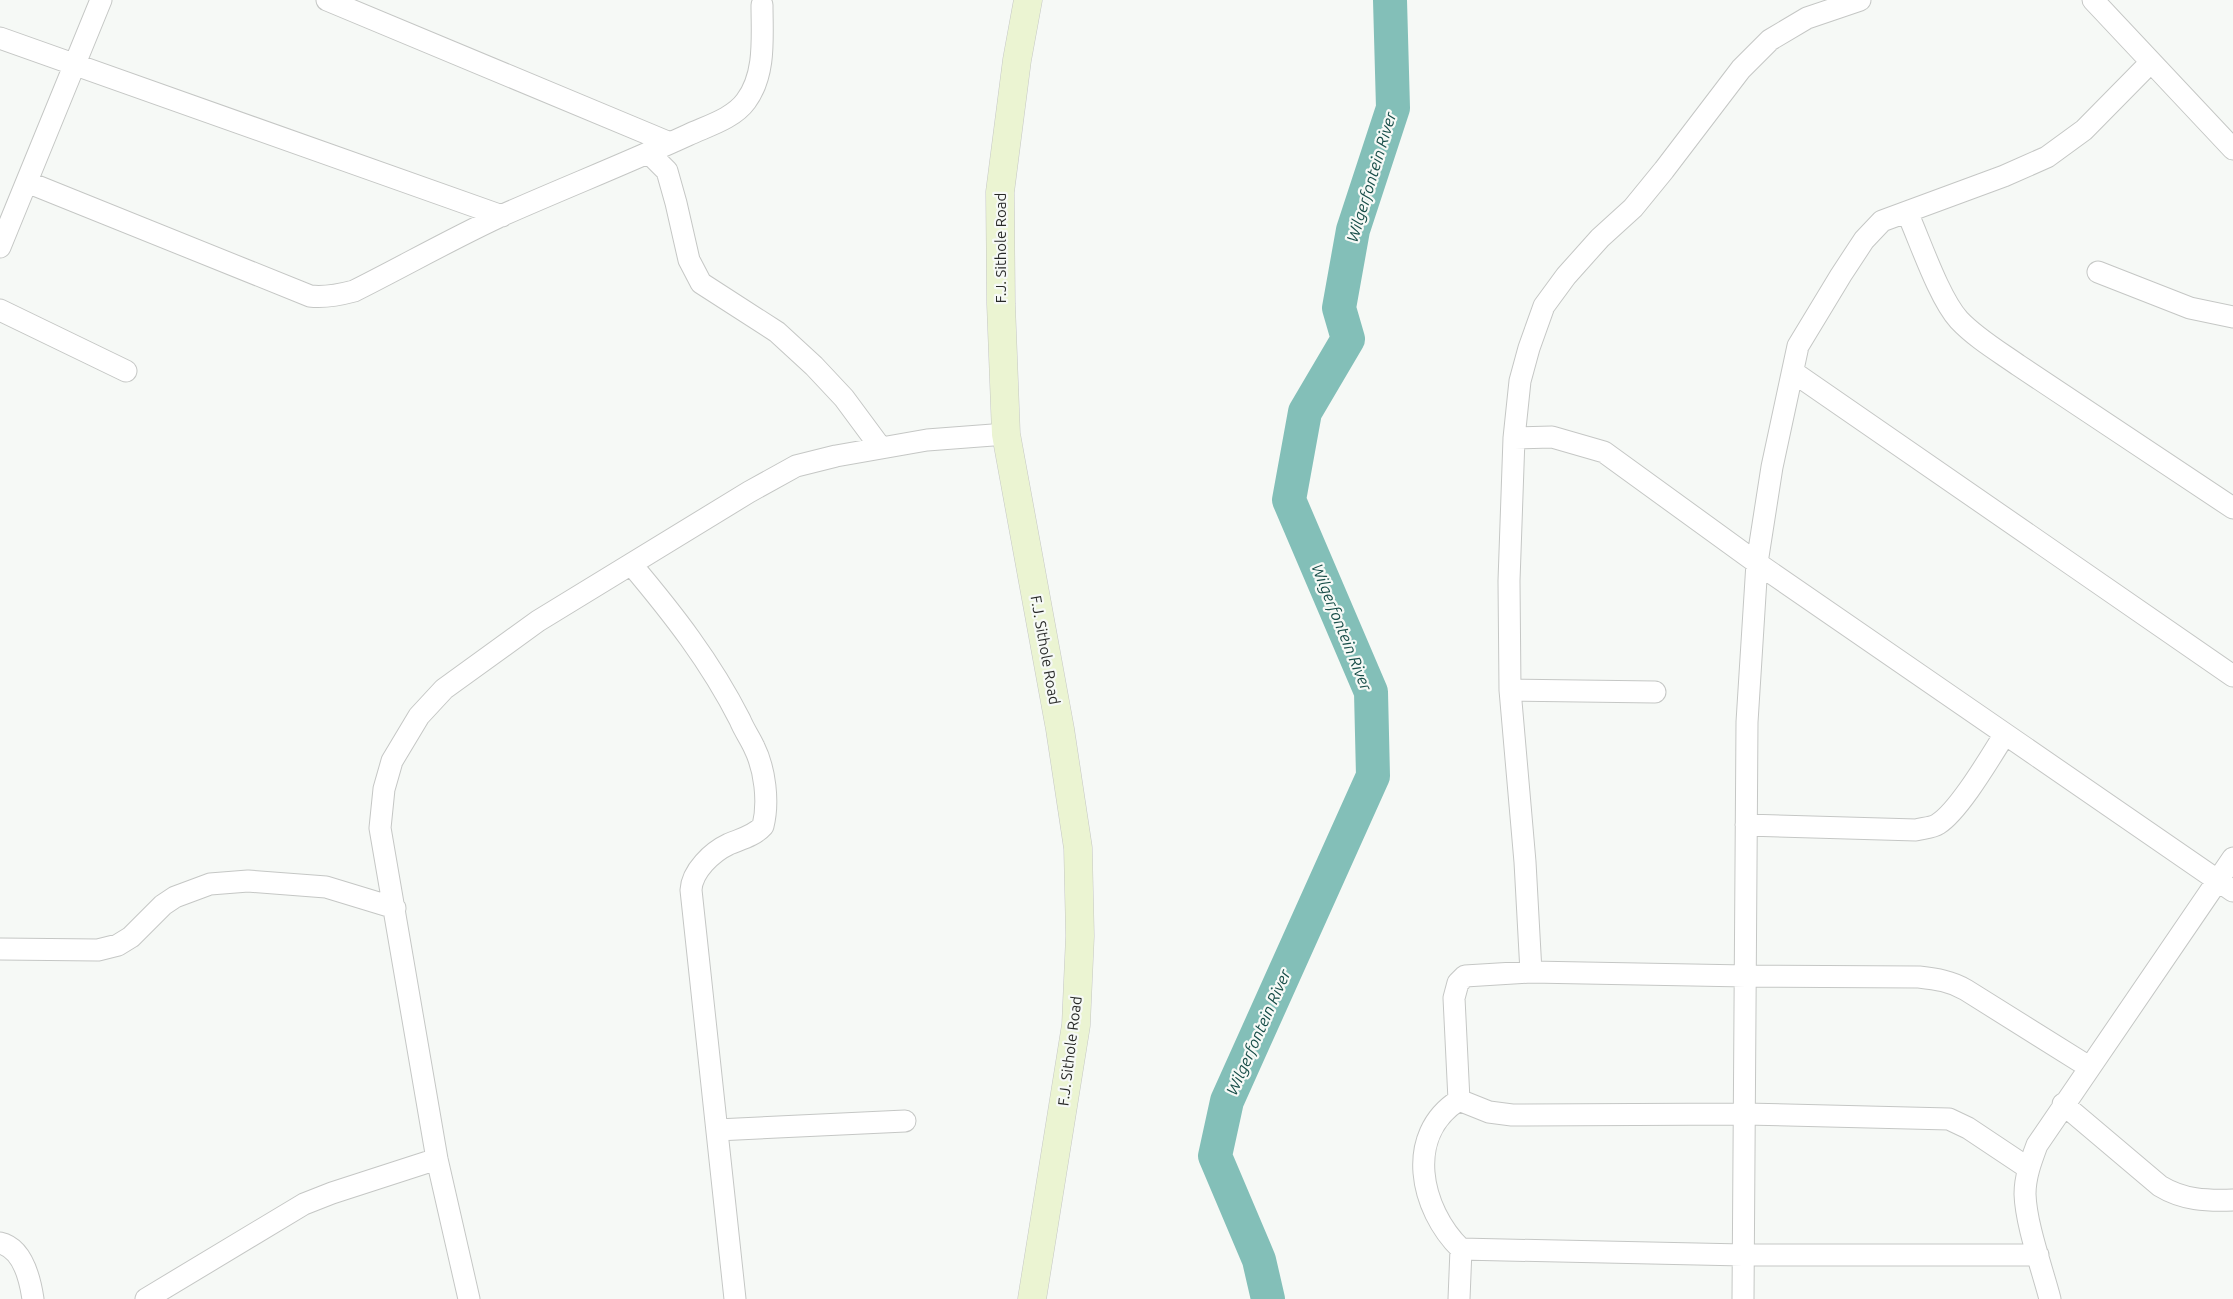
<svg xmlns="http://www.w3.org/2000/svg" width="2233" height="1299" viewBox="0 0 2233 1299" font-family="Ubuntu,sans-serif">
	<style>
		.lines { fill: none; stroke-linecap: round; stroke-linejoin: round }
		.river { stroke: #83bfb8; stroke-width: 34 }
		.street-casing { stroke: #c5c7c5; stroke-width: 23 }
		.secondary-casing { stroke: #c5c7c5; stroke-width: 29 }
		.street { stroke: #fff; stroke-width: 21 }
		.secondary { stroke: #ebf4d2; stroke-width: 28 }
		.labels { text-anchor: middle; stroke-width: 4.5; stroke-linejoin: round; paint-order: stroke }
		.street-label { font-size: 15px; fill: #282928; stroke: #f6f9f6 }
		.water-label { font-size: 16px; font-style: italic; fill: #174d48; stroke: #f6f9f6 }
	</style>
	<rect width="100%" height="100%" fill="#f6f9f6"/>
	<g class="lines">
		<path class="river" d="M1268,1299L1259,1260L1215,1156L1227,1101L1373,776L1371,692L1289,500L1305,412L1348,339L1339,308L1353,230L1393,108L1390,0"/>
		<g class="street-casing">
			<path id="street" d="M327,0L670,143
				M2093,0L2233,149
				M0,38L502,216
				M649,153L667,171L676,203L689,260L701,283L777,332L814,366L844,398L881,448
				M27,182L310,296C325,298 339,295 354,291C404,266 453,238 503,215C564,188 627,163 688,135C707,126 733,119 746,101C766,74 762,37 762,5
				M1907,212C1920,241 1939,298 1959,320C1976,338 1998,351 2018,365L2233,508
				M0,247L101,0
				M2098,272L2190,308L2233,317
				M0,310L126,371
				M1793,372L2233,676
				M1514,438L1552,437L1604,452L1757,563L2233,891
				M631,564C673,614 710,661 740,720C744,730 750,738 754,747C765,769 769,802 763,826C754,836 741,839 729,844C712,852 692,871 691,890L735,1299
				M1510,690L1655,692
				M1746,825L1916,830C1923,828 1932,828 1938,824C1959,811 1991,756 2005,734
				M0,949L98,950L118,945L131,937L163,905L175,897L210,884L248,881L326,887L395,908
				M1531,972L1525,862L1510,690L1509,581L1514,438L1520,381L1529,348L1544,306L1566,276L1600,238L1633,208L1664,170L1741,69L1770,40L1807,18L1860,0
				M1459,1100L1489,1112L1512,1115L1745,1114L1949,1119L1968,1128L2028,1168
				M2063,1104L2160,1186C2183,1200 2206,1201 2233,1200
				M717,1130L905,1121
				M0,1243C23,1248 30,1279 33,1299
				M1461,1249L1743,1255H2038
				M146,1299L304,1204L332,1193L437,1159
				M469,1299L437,1159L380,828L384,789L392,761L419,716L444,689L538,621L749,492L796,466L836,456L927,440L1006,434
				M1459,1299L1461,1249C1420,1209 1404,1135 1459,1100L1454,998L1458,983L1465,976L1531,972L1746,976L1919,977C1936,979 1951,981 1966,990L2089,1067
				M1743,1299L1747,722L1757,563L1772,467L1798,346L1841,275L1864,240L1882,221L2004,176L2047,157L2084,130L2151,62
				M2050,1299C2042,1268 2026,1225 2025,1194C2025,1177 2031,1161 2037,1145L2233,858"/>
		</g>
		<g class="secondary-casing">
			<path id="secondary" d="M1028,0L1017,60L1000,192L1001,304L1006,434L1060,729L1078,848L1080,936L1076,1025L1032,1299"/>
		</g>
		<use href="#street" class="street"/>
		<use href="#secondary" class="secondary"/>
	</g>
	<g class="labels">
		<g class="street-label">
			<text transform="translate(1001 248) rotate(-90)" y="5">F.J. Sithole Road</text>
			<text transform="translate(1045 650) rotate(80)" y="5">F.J. Sithole Road</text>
			<text transform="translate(1070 1051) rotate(-83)" y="5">F.J. Sithole Road</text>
		</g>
		<g class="water-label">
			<text transform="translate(1371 177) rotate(-73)" y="6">Wilgerfontein River</text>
			<text transform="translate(1342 627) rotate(68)" y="6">Wilgerfontein River</text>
			<text transform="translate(1258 1032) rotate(-66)" y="6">Wilgerfontein River</text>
		</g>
	</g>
</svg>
